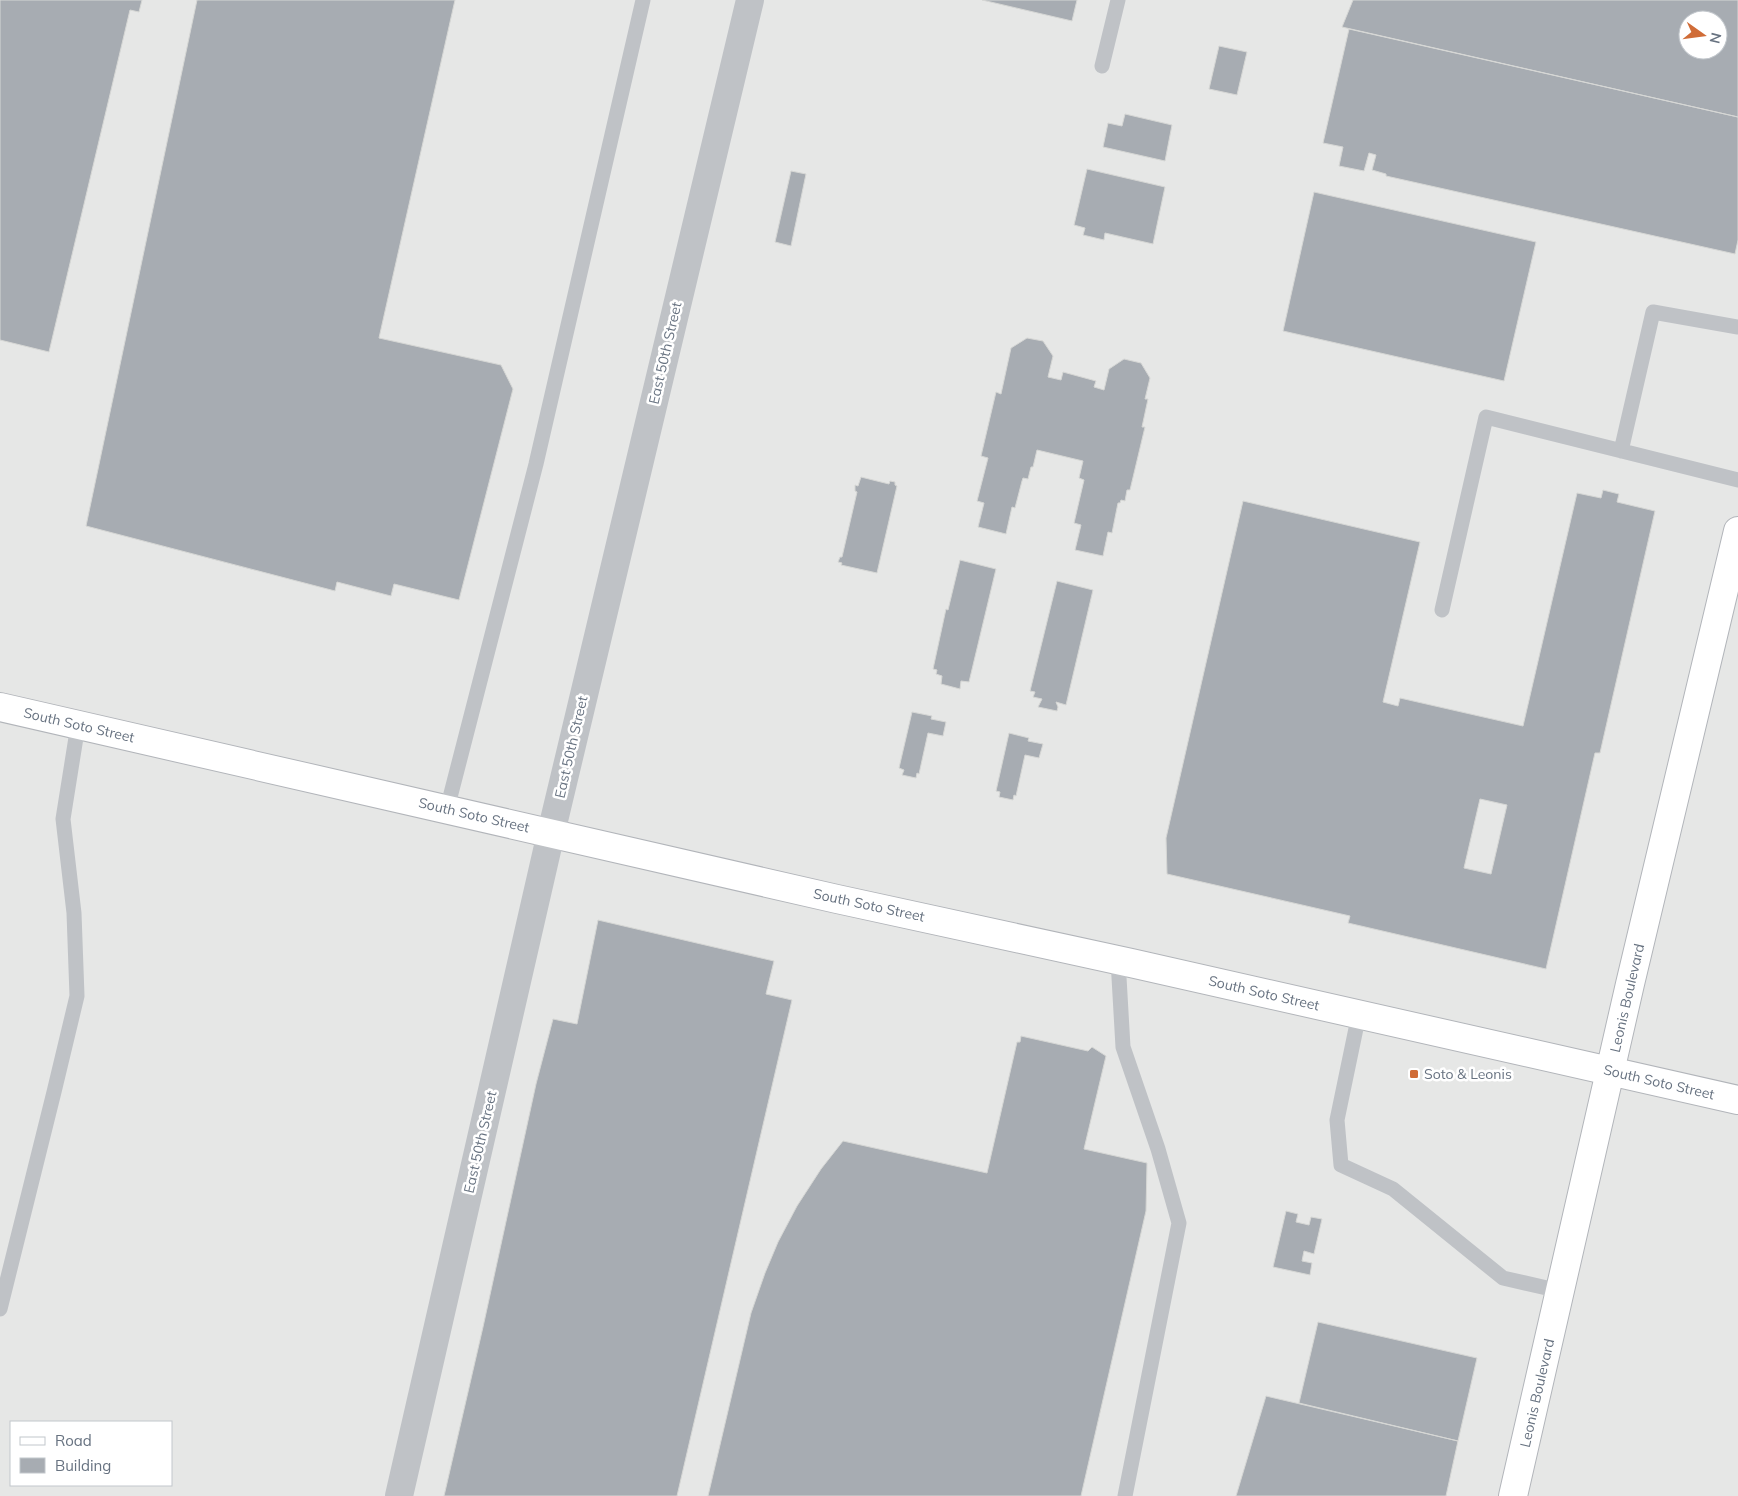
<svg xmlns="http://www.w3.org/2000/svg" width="1738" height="1496" viewBox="0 0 1738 1496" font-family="Mulish,sans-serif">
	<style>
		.built { fill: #e6e7e6; fill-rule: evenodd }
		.building { fill: #a7acb2; stroke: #d6d7d5; fill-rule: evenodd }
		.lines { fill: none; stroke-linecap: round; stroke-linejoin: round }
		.secondary-casing { stroke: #b2b5ba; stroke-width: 30 }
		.service { stroke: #bfc2c6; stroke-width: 15 }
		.minor { stroke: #bfc2c6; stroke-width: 28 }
		.secondary { stroke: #fff; stroke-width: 28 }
		.poi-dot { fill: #d06c37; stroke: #fff; stroke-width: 2 }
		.labels { text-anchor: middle; stroke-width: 5; stroke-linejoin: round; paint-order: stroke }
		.street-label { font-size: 14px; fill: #677280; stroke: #fff }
		.poi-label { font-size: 14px; fill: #677280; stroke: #fff; text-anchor: start }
	</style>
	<rect width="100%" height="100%" fill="#f5f5f2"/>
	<path class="built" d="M0,0H1738V1496H0ZM1688,20H1718V50H1688ZM11,1422H171V1485H11Z"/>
	<path class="building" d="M0,0H142L139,12L130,10L49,352L0,340Z
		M197,0H455L379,338L501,365L513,389L459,600L394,584L391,596L337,582L335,591L86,526Z
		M982,0H1077L1072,21Z
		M1353,0H1738V117L1342,27ZM1688,20H1718V50H1688Z
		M1349,29L1738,117V240L1735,254L1386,176V174L1372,170L1376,155L1369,153L1364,171L1339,166L1343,147L1323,143Z
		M1219,46L1247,52L1237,95L1209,89Z
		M1125,114L1172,125L1165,161L1103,147L1108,123L1122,126Z
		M1087,169L1165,187L1153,244L1105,233L1104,240L1083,235L1085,228L1074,225Z
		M791,171L806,174L791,246L775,242Z
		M1314,192L1536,242L1504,381L1283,331Z
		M1027,338L1043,341L1053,356L1048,377L1061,380L1063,372L1096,381L1094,387L1104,390L1109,369L1124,359L1141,363L1150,378L1145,399H1148L1142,427H1145L1130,490H1127L1125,501L1121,500L1120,503H1118L1112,533L1108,532L1103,556L1075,550L1081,525L1074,523L1084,480L1079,478L1083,461L1037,450L1033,467H1031L1028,479L1023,478L1022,481L1015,508L1012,507L1006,534L978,527L984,503L977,501L988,458L981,456L996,392L1001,394L1011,348Z
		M861,477L889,484L890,481L895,482V485L897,486L877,573L841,565L842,563L838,562L840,557H842L857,492L855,491V485L858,486Z
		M1603,490L1619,494L1617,502L1655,511L1600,753H1595L1546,969L1348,923L1350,916L1167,874L1166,838L1243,501L1420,542L1383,702L1398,706L1400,698L1523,726L1577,493L1601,498ZM1480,799L1507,805L1491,874L1464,868Z
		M960,560L996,569L969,682L961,681L960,689L941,684L942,676L936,674L937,670L933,669L946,609L948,610Z
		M1057,581L1093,590L1066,705L1056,702L1058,707L1057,711L1038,707L1042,699L1033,697L1035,692L1030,691Z
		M912,712L932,716L931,719L946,722L943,736L928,733L919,774L917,773L916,778L902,775L904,770L899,768Z
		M1009,733L1029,738L1028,741L1043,744L1039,758L1025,755L1016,796L1014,795L1013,800L999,797L1000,792L996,791Z
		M598,920L774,961L766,994L792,1000L677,1496H444L483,1327L536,1084L553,1019L577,1024Z
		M1021,1036L1088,1051L1092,1047L1106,1056L1084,1149L1147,1163L1146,1211L1081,1496H708L751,1313L765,1273L778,1242L797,1206L821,1169L843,1141L987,1173L1017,1042H1020Z
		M1286,1211L1298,1214L1296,1222L1309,1225L1311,1217L1322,1219L1314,1254L1304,1251L1302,1261L1312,1263L1310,1275L1273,1267Z
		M1318,1322L1477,1358L1458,1441L1299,1403Z
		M1266,1396L1458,1441L1446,1496H1236Z"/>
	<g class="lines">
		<g class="secondary-casing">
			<path id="secondary" d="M0,707L837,899L1131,963L1738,1100
				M1513,1496L1630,984L1738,531"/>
		</g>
		<path class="service" d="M1102,66L1118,0
			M1621,451L1653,312L1738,327
			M1442,610L1486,417L1738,480
			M447,809L536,464L643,0
			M1118,960L1123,1047L1158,1149L1179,1223L1125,1496
			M1359,1014L1337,1120L1341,1165L1393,1189L1503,1278L1560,1291
			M0,1309L54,1092L77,996L74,913L63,819L78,725"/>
		<path class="minor" d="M399,1496L551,833L750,0"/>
		<use href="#secondary" class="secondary"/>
	</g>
	<rect class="poi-dot" x="1409" y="1069" width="10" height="10" rx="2.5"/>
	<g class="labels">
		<g class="street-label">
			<text transform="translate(665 353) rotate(-77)" y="5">East 50th Street</text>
			<text transform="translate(79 725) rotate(13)" y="5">South Soto Street</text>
			<text transform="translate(571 747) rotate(-77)" y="5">East 50th Street</text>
			<text transform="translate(474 815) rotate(13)" y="5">South Soto Street</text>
			<text transform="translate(869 905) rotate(12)" y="5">South Soto Street</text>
			<text transform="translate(1264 993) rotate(13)" y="5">South Soto Street</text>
			<text transform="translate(1627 998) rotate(-77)" y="5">Leonis Boulevard</text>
			<text transform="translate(1659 1082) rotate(13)" y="5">South Soto Street</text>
			<text transform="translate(480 1142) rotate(-77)" y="5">East 50th Street</text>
			<text transform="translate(1537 1393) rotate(-77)" y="5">Leonis Boulevard</text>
		</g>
		<g class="poi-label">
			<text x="1424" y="1079">Soto &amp; Leonis</text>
		</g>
	</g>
	<rect x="10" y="1421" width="162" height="65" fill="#ffffff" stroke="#c2c7cc"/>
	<rect x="20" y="1437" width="25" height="8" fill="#ffffff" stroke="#c2c7cc"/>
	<text x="55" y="1446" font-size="15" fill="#677280">Road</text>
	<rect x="20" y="1458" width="25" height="15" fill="#a7acb2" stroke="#c2c7cc"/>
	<text x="55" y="1471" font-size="15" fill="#677280">Building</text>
	<g transform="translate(1703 35) rotate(104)"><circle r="24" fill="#ffffff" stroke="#c2c7cc"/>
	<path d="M0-4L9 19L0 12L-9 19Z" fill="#d06c37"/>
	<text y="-8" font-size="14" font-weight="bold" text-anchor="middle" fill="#677280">N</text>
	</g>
</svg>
